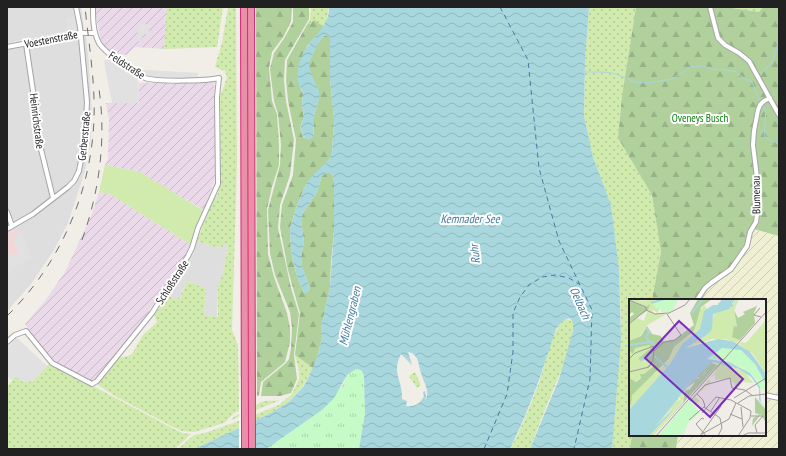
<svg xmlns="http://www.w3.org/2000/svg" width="786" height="456" viewBox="0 0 786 456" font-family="'PT Sans Narrow',sans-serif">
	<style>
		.residential { fill: #dfdede }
		.commercial { fill: #f1d7d8 }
		.industrial { fill: url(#industrial-furrows) }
		.farmland { fill: url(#farmland-furrows) }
		.grass { fill: url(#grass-dots) }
		.forest { fill: url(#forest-firs) }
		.park { fill: url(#park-tufts) }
		.garden { fill: #d1eaae }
		.parking { fill: #e1e1e1 }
		.water { fill: url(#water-waves); fill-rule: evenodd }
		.pier { fill: #fff }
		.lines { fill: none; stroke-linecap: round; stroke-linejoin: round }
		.stream { stroke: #a8d7de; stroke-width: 1 }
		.ferry { stroke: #467ca2; stroke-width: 1; stroke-dasharray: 5 4; stroke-linecap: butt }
		.minor-casing { stroke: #a5a5a5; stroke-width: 6 }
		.highway-casing { stroke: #dc2876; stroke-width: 8 }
		.minor { stroke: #fff; stroke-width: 4 }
		.highway { stroke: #e890a8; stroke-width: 6 }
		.rail { stroke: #6f6f6f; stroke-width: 1; stroke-dasharray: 8 8; stroke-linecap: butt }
		.labels { text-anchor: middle; stroke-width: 4; stroke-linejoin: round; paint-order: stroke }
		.street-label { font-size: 11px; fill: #212121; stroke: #fff }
		.park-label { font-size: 11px; fill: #0d820c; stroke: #fff }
		.water-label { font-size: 12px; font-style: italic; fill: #467ca2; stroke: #fff }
		.inset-river { fill: none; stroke: #a8d7de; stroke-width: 2 }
		.inset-road { fill: none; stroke: #9e9b98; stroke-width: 1 }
		.view { fill: #7b2cbf; fill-opacity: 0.15; stroke: #7b2cbf; stroke-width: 2 }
		.inset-edge { fill: none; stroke: #212121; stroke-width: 2 }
	</style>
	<defs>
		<pattern id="industrial-furrows" width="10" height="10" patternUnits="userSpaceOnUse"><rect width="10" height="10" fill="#ead9e8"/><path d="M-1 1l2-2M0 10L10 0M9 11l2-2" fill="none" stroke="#c8bac7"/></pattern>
		<pattern id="farmland-furrows" width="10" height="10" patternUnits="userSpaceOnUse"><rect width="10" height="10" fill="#efefd3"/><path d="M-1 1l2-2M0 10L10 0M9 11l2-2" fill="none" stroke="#cdcdb5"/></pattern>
		<pattern id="grass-dots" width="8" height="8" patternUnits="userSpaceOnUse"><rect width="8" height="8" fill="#d1eaae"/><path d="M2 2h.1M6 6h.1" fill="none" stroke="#b3c895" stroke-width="1.8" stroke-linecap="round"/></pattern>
		<pattern id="forest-firs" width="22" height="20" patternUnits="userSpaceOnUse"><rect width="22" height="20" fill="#b0d09c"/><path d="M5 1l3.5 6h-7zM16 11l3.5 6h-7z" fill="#97b286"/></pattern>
		<pattern id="park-tufts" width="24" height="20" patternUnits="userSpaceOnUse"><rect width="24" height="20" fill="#c6fac6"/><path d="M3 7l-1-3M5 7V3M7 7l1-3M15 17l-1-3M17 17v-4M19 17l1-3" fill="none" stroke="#aad6aa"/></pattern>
		<pattern id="water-waves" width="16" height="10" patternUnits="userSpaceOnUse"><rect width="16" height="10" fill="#a8d7de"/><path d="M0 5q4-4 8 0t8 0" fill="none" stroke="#90b8be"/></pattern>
	</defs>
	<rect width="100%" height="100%" fill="#f1ede7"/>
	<path class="residential" d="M7,7H81L84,28L7,43Z
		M86,36L89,64L92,117L91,139L85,171L68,223L54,250L31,284L7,311V50Z
		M197,241L219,248L220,246L223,247L224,244L228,245L223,274L218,285L217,317L204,315L206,289L188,281L181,293L183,295L181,298L179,297L177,300L166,294L193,254Z"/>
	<path class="commercial" d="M16,228L18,233L22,232L31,259L15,266L7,276V233Z"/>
	<path class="industrial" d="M96,7H167L164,49L135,47L127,55L112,54L102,44L95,12Z
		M160,82H214L217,133L215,179L204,210L170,191L140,172L105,165L108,159L109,119L106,103H139V83Z
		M99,192L110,194L116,198L191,245L188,251L147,314L96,381L92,382L56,363L47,357L25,324L45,301L65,272L92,214Z"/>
	<path class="farmland" d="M754,229L779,236V449H676L678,435H765V300H699L710,286L728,275L747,246Z"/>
	<path class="grass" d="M167,7H223L217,47L164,49Z
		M228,7H236L237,162L232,330L238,345L239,411L234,413L224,423L194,432L182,431L173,427L115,396L97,384L112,364L118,358L128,356L132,354L143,335L153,326L157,322L154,314L159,309L166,294L177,300L179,297L181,298L183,295L181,294L188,281L206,289L204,315L218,317V285L223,274L228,245L224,244L223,247L220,246L219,248L197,241L213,200L218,194L221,166L220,97L227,78L225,71L215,67L222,43Z
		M311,7H329L327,19L324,27L314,21L310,24L308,23L310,20Z
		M589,7H636L622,96L618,138L652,195L661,252L652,300H630V435H632L630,449H612L621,320L619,269L611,205L593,157L584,116L585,61Z
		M725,7H763L759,12Z
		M564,319L571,320L573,322C574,347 556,382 547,405C541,420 535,434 530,449H510C522,428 530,405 539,383C545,366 551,331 564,319Z
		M295,355L313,368L303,386L290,401L271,413L194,449H178L194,435L205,433L236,422L279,405L286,399L292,394L299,379V371Z
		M50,363L170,427L182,433L191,434L175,449H7V388L15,376L23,382L33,381Z
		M415,372L421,385L417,388L409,376Z
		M283,399L231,420C236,413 246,413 253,408C257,405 259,402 264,401C271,400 277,402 283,399Z"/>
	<path class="forest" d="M256,7H292V8L291,21L284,36L272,52L269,68L272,101L277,114L279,145V165L272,187L267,209L268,254L274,277L287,313L290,328V342L285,362L261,382L259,395L257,396Z
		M293,7H309V19L285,60L284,80L286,101L294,140L290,175L280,205L278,228L291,288L299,314L294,355L297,379L291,393L280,396H261L263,382L286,363L289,359L291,348L292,327L290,312L275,275L270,253L268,210L280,165L281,145L278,114L274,101L270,69L274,53L285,37L293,22Z
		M636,7H725L759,12L763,7H779V236L754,229L747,246L728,275L710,286L699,300H652L661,252L652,195L618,138L622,96Z
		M314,20L324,27L307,46L299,66L298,75L299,84L303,94L302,105L304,118C299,126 300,131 304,138L314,134L313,119L319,99V92L311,75L309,68V62L317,44L324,36L327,35L330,37L331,42L330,79L334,120L332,153L328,161L306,184L296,208L290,228L291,252L297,277L304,293L308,292L310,288L302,267L301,257L304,242L301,220L303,213L317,192L322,176L326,173H330L333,175L334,183V231L331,262L330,287L321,328V342L317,358L313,368L295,355L300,313L288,270L280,227L282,205L293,175L296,140L288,101L286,80L287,60L308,23L310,24Z
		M632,435H678L676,449H630Z"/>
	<path class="park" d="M356,369L361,370L364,375L365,414L359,449H266L304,422L343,385L347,375Z"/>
	<path class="garden" d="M105,165L140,172L204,211L191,245L116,198L110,194L99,192Z"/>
	<path class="parking" d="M74,16L76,29L68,30L66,18Z
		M138,24H150L149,34H145L139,42L137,39Z
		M110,57L138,75L139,103H112L104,61Z
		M134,69L198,73V79H160L145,75Z
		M22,232L31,259L15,266L7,276V254L11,253L12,256L18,254L13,239L16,238L15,234Z
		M17,338L47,366L33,381L23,382L15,376L13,379L11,380L7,376V347Z"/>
	<path class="water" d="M329,7H589L585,61L584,116L593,157L611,205L619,269L621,340L612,449H530L559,379L573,331V326C573,311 560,322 556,329L538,383L525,416L510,449H359L365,414L364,375L361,370L356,369L347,375L334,398L322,410L266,449H194L271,413L290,401L304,386L310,374L317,358L321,342V328L330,287L334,231V183L333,175L330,173H326L322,176L317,192L303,213L301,220L304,242L301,257L302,267L310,288L308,292L304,293L297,277L291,252L290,228L296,208L306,184L313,175L328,161L332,153L334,120L330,79V37L327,35L324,36L317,45L309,62V68L319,92V99L313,119L314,134L312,138L308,140C300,135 299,126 304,118C304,114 303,110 302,106C302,102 303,98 303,94C302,90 301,88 299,85C296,77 298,66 301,58C308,39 330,28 329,7ZM408,352L412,353C420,359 418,365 421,373C423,381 431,392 425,400L426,396L425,391L423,392L424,396C420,404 415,407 406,406L407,401L402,399C403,380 391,374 401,354L412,365Z"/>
	<path class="pier" d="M255,370L256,449H239L240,377Z"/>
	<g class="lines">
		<path class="stream" d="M585,72H603L612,73L619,75L634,82L648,83L672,79L691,67L704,66L711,69L727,70L736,72L746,80H751L760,100
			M760,74L772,63L779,40
			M764,106C768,117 763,128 765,137L779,144"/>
		<path class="ferry" d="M500,7L528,60L539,168L559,241L592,310L590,379L574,449
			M484,449L507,394L513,352V313L520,297L529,285L542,277L555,275L569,278L579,284"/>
		<g class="minor-casing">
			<path id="minor" d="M710,7L718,38L725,45L739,53L749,61L779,115
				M26,44L33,91L37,133L53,198
				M7,47L80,33H95
				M7,212L12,226
				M7,229L33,214L68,187L74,181L79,171L85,139L87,102L80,27L76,7
				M697,300L705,288L711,283L731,269L747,246L750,232L756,222L758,207V186L753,145L754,131L758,110L760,105L764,101L770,98
				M7,342L15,335L26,331L52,363L92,384L97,381L152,313L188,256L192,248L198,228L218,184L217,97L219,78C207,81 157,82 145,78C135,74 105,53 99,43C93,32 93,19 93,7
				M765,395L779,398"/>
		</g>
		<g class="highway-casing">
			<path id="highway" d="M244,7L245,449
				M251,7L252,449"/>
		</g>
		<use href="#minor" class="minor"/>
		<use href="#highway" class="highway"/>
		<path class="rail" d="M82,240C100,190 107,135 98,83
			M7,316C65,259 97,179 94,98C93,68 88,37 85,7"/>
	</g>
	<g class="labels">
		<g class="street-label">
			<text transform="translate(51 39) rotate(-11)" y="4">Voestenstraße</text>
			<text transform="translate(127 65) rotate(33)" y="4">Feldstraße</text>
			<text transform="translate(37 121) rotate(83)" y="4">Heinrichstraße</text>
			<text transform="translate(84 136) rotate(-84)" y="4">Gerberstraße</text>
			<text transform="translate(756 195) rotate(-91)" y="4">Blumenau</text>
			<text transform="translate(172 282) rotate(-57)" y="4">Schloßstraße</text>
		</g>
		<g class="park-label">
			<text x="700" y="122">Oveneys Busch</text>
		</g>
		<g class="water-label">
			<text x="470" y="223">Kemnader See</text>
			<text transform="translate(475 254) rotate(-96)" y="4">Ruhr</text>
			<text transform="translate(580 303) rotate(66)" y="4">Oelbach</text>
			<text transform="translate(350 316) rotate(-76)" y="4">Mühlengraben</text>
		</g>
	</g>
	<g transform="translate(629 299)">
		<rect width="137" height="137" fill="#f1ede7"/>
		<path d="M0,0H11L12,2L28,0L21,5H30L38,10L33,13L31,8L28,14L24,10L23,15H37L17,27L11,37L0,42V25L8,19L15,22L21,6L17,8ZM106,0H110L105,12L108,29L103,37L111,41L108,44L97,40H83L57,49L79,35L85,15L103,7ZM75,6L78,10L71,30L53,45L41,65L0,111L3,95L40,61L45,48L65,32L69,14ZM137,21V75L124,55L110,45L113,43L117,44ZM20,45L23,49L10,60H19L22,64L14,71L23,66L25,67L6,83L0,79V51L4,54L6,49ZM84,63H87L94,65L115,72L124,84L114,83L108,89L101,79L86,81V76L80,80L82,83L66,97L71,102L66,106L62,101L86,73L89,65L86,64L83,67ZM56,92L53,103L24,137H20L39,117L44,108L27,127L46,102L52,101L50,98Z" fill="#d1eaae"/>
		<path d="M69,0H83L72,8L65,32L45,48L40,60L3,96L2,105L0,106V79L7,83L12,79L11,75H15L25,67L23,66L14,71L22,64L19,60L11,62L10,59L22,49L20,46L6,49L4,55L0,51V42L12,37L18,27L23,35L32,37L35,43L45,41L65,26L61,14ZM0,1L17,8L21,5L19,11L0,24V19L5,15L3,13L0,16ZM128,7L125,14L126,24L111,41L103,38L105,27L108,28L105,11L109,19L116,15L114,13ZM82,64L89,66L24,137L54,103L56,92L61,90L66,83L56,90L65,80H69L75,75L77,71L72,78L66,79ZM126,98L137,111V124L132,115L123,127L124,119L131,116L126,114Z" fill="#b0d09c"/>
		<path d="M28,0H49L44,11L37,14L33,13L31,8L27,10L24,5H20ZM101,48L112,51L121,58L135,79L136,90L132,91L123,76L112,68L93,61L78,60L90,50ZM60,101L71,114L59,124L55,135L29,137Z" fill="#c6fac6"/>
		<path d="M93,0H106L100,10L84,15L83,30L79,35L57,49L89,40L103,42L120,52L137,75V85L126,65L112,51L93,49L78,60L100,63L121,74L131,88L132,103L137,111L130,101V89L122,78L110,70L84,63L66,79L72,78L77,71L74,77L62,83L56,91L66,85L54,93L27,127L45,109L39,117L20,137H0V111L41,65L53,45L71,30L75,12L84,6H89Z" fill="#a8d7de"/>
		<path class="inset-river" d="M22,4L35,0M90,9V5L102,6M63,14L74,0M17,28L20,33L17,38L20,43M0,46L23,43L27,49M109,47L122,56L137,78M55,53L60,55L68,48L82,43L106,45M25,57L38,68M11,61L23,55M0,118H12L30,103L48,100L39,83M0,131L39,83L55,48L74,31L84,13L104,6"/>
		<path class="inset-road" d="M0,1L17,8V11L26,15L40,14L56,6L61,0M131,9L125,16L132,18M0,25L17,11M24,53L35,43L46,41L52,36L38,15M0,60L6,54L25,47L24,61L20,68L0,73M105,99L137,79M102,101L122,112L121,119L109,137M61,102L76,86L101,79L103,89L116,91L124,97M109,104L120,97L137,95M75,108L91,119L93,129L89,137M112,108L114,128M82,112L91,98M73,114L87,98L102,101M101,115L113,120M122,117H134L126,126L128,134M75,120L73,119L67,125L77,137M60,121L76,107L74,101L68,95M73,135L100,120L107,104M27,137L137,13M71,137L92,107M113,137L119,134H137"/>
		<path class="view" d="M50,22L114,80L81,118L16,59Z"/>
		<rect width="137" height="137" class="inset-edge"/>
	</g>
	<rect width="786" height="456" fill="none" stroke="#212121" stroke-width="16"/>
</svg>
